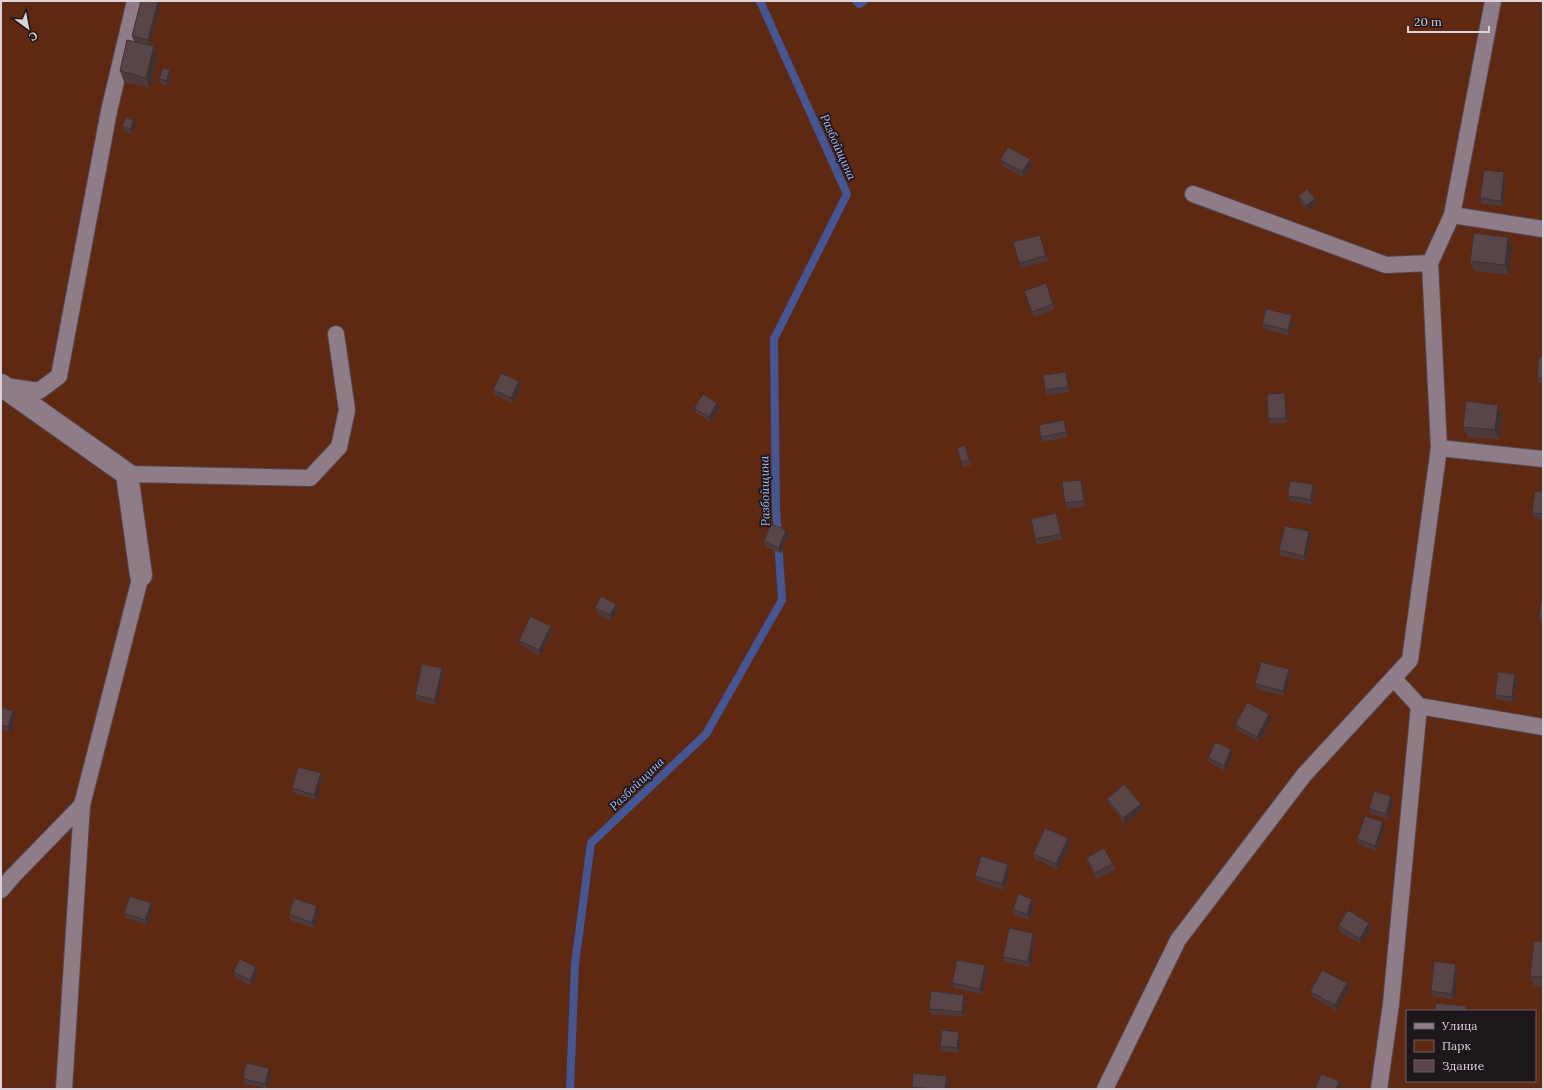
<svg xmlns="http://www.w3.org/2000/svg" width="1544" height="1090" viewBox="0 0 1544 1090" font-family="Lora,serif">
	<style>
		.green { fill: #5f2911; fill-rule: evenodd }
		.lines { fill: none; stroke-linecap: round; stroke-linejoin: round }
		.stream { stroke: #435696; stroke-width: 8 }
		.lane-casing { stroke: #554852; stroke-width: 18 }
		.street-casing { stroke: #554852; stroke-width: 24 }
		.lane { stroke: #8e7c89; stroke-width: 16 }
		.street { stroke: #8e7c89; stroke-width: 22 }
		.wall { fill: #4d3a3d }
		.shaded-wall { fill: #3e3032 }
		.building { fill: #594447; stroke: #3e3032 }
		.labels { text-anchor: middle; stroke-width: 3.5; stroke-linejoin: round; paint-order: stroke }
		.water-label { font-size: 12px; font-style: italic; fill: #acbff8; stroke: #1d161b }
	</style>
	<rect width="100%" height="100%" fill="#3a2b36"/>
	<path class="green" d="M1,1H1543V1089H1ZM1407,1011H1535V1081H1407Z"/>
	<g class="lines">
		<path class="stream" d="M856,1L859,4L864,1
			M570,1089L575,964L591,843L706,734L782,600L776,508L774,339L847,194L760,1"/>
		<g class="lane-casing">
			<path id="lane" d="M1193,194L1386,265L1430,263
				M1452,215L1543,229
				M5,386L39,391L59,376L109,111L135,1
				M1439,448L1543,459
				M127,474L310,478L339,447L347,410L336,334
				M1394,679L1419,706
				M1,890L13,876L82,805
				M64,1089L82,805L141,575
				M1105,1089L1178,940L1304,775L1410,660L1439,448L1430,263L1452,215L1493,1
				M1379,1089L1391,1004L1419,706L1543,727"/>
		</g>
		<g class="street-casing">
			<path id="street" d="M1,385L127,474L141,575"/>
		</g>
		<use href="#lane" class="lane"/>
		<use href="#street" class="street"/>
	</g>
	<path class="wall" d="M158,1L160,6L150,45L134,41L132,36Z
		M157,57L150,88L124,82L120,71Z
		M172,76L168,86L161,84L159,79Z
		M122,126H136L132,134L124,131Z
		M1030,159L1032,164L1024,178L1002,165L1000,160Z
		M1504,172L1506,177L1503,206L1482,204L1480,198Z
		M1298,196L1317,204L1308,211L1300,201Z
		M1042,240L1048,261L1021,268L1019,263Z
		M1512,247L1509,275L1474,271L1470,261Z
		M1046,283L1055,309L1034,317L1024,291Z
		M1292,315L1293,320L1289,336L1264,329L1262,324Z
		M1543,357V383H1539L1537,378Z
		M1068,378L1070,392L1047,395L1045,390Z
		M519,381L521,387L513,403L495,395L493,390Z
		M1286,398L1288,423L1270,424L1268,419Z
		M717,403L719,408L711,422L696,413L694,408Z
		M1502,415L1499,440L1467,437L1463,427Z
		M1064,420L1068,437L1043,442L1041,437Z
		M967,450L971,465L963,467L961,462Z
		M1081,480L1083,485L1086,506L1067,509L1065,503Z
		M1315,489L1313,505L1290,501L1288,496Z
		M1543,492V519L1534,518L1532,513Z
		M1056,513L1058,518L1063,539L1037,545L1035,539Z
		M788,535L781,553L766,547L764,541Z
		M1311,536L1306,561L1281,556L1279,550Z
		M1543,601V623H1541L1539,618Z
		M616,604L618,609L611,621L597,613L595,608Z
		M552,631L540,656L521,646L519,641Z
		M442,668L444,674L436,705L417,701L415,695Z
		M1289,669L1291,674L1284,696L1257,689L1255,684Z
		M1515,674L1517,680L1514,702L1497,700L1495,695Z
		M1,707L13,711L15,716L10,732L1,729Z
		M1269,714L1271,719L1259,742L1237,730L1235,725Z
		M1233,754L1226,771L1209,763L1208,758Z
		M323,779L316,800L294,793L292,788Z
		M1391,796L1393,801L1388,819L1370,814L1369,809Z
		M1107,799L1142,809L1125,824L1109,804Z
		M1385,827L1377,851L1359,845L1357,839Z
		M1070,844L1058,870L1035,859L1033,854Z
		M1086,858L1113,864L1115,869L1097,879L1088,863Z
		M1010,870L1004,890L977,881L975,876Z
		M1034,905L1029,920L1014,915L1013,909Z
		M153,908L147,925L126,918L124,913Z
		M319,912L314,928L290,920L289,914Z
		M1369,923L1371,928L1361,944L1340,932L1338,926Z
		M1033,933L1035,938L1030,967L1005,962L1003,957Z
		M1543,942V987L1534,986L1530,976Z
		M1456,964L1458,969L1454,999L1433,997L1431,991Z
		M985,965L987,970L982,994L954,988L952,983Z
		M233,972H258L252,986L235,978Z
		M1347,983L1349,988L1337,1011L1312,997L1310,992Z
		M966,1000L964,1017L931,1014L929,1009Z
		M961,1037L959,1053L941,1051L940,1046Z
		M269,1068L271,1074L267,1089L245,1084L243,1079Z
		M949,1082L948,1089H912V1087Z"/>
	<path class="shaded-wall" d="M158,1L160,6L150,45L148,40Z
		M154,46L157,57L150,88L146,78Z
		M170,70L172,76L168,86L166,81Z
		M134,121L136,126L132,134L130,129Z
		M1030,159L1032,164L1024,178L1022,172Z
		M1504,172L1506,177L1503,206L1501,201Z
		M1315,199L1317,204L1308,211L1306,206Z
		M1040,235L1042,240L1048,261L1046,256Z
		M1508,237L1512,247L1509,275L1505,265Z
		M1292,315L1293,320L1289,336L1288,330Z
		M1066,372L1068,378L1070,392L1068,387Z
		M519,381L521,387L513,403L511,398Z
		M1285,393L1286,398L1288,423L1286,418Z
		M717,403L719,408L711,422L709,417Z
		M1498,405L1502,415L1499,440L1495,430Z
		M1064,420L1065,425L1068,437L1066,432Z
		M1081,480L1083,485L1086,506L1084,501Z
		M1313,484L1315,489L1313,505L1311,500Z
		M1056,513L1058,518L1063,539L1061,534Z
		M786,530L788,535L781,553L779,548Z
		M1309,531L1311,536L1306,561L1304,556Z
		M616,604L618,609L611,621L610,615Z
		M551,626L552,631L540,656L539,650Z
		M442,668L444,674L436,705L435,700Z
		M1289,669L1291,674L1284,696L1283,691Z
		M1515,674L1517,680L1514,702L1512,697Z
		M13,711L15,716L10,732L8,727Z
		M1269,714L1271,719L1259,742L1257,737Z
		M1231,749L1233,754L1226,771L1224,766Z
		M321,773L323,779L316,800L314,795Z
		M1391,796L1393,801L1388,819L1386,814Z
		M1141,804L1142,809L1125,824L1123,818Z
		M1383,822L1385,827L1377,851L1375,846Z
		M1068,838L1070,844L1058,870L1056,864Z
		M1008,864L1010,870L1004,890L1002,884Z
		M1032,899L1034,905L1029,920L1027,914Z
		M151,903L153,908L147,925L145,920Z
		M317,906L319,912L314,928L312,923Z
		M1369,923L1371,928L1361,944L1360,939Z
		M1033,933L1035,938L1030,967L1028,962Z
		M1456,964L1458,969L1454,999L1452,994Z
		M985,965L987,970L982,994L980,989Z
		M256,967L258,972L252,986L250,980Z
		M1347,983L1349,988L1337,1011L1335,1005Z
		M964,995L966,1000L964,1017L962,1012Z
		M959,1032L961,1037L959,1053L957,1048Z
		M269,1068L271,1074L267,1089L265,1084Z
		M947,1076L949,1082L948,1089H945Z
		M1339,1081L1341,1086L1340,1089H1336Z"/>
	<path class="building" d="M141,1H158L148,40L132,36Z
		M127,40L154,46L146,78L120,71Z
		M163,68L170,70L166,81L159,79Z
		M126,117L134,121L130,129L122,126Z
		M1008,147L1030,159L1022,172L1000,160Z
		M1484,170L1504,172L1501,201L1480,198Z
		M1307,189L1315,199L1306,206L1298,196Z
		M1474,233L1508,237L1505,265L1470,261Z
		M1040,235L1046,256L1019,263L1013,242Z
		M1046,283L1053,304L1032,312L1024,291Z
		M1266,309L1292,315L1288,330L1262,324Z
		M1539,357H1543V378H1537Z
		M1066,372L1068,387L1045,390L1043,375Z
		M501,373L519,381L511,398L493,390Z
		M1285,393L1286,418L1268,419L1267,394Z
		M703,394L717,403L709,417L694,408Z
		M1466,401L1498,405L1495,430L1463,427Z
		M1064,420L1066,432L1041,437L1039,425Z
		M965,445L969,460L961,462L957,448Z
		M1081,480L1084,501L1065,503L1062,482Z
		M1290,481L1313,484L1311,500L1288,496Z
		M1535,491L1543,492V514L1532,513Z
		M1056,513L1061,534L1035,539L1031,519Z
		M771,524L786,530L779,548L764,541Z
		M1285,526L1309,531L1304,556L1279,550Z
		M601,596L616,604L610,615L595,608Z
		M1541,601H1543V618H1539Z
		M530,616L551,626L539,650L519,641Z
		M1261,662L1289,669L1283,691L1255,684Z
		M422,664L442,668L435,700L415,695Z
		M1498,672L1515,674L1512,697L1495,695Z
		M1247,702L1269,714L1257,737L1235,725Z
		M1,707L13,711L8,727L1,725Z
		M1215,742L1231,749L1224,766L1208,758Z
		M298,767L321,773L314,795L292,788Z
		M1124,784L1141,804L1123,818L1107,799Z
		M1374,791L1391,796L1386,814L1369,809Z
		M1365,816L1383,822L1375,846L1357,839Z
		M1045,828L1068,838L1056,864L1033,854Z
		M1104,848L1113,864L1095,873L1086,858Z
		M981,856L1008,864L1002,884L975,876Z
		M1018,894L1032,899L1027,914L1013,909Z
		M130,896L151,903L145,920L124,913Z
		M294,898L317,906L312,923L289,914Z
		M1348,910L1369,923L1360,939L1338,926Z
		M1009,928L1033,933L1028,962L1003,957Z
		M1534,941L1543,942V977L1530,976Z
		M240,959L256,967L250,980L233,972Z
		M957,960L985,965L980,989L952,983Z
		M1434,961L1456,964L1452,994L1431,991Z
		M1322,970L1347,983L1335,1005L1310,992Z
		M931,991L964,995L962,1012L929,1009Z
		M1436,1003L1466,1006V1011H1435Z
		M942,1030L959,1032L957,1048L940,1046Z
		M246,1063L269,1068L265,1084L243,1079Z
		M913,1073L947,1076L945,1089H931L912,1087Z
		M1321,1074L1339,1081L1336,1089H1315Z"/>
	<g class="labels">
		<g class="water-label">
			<text transform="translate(838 147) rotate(66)" y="4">Разбойщина</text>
			<text transform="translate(765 491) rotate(-91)" y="4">Разбойщина</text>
			<text transform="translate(637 784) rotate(-44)" y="4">Разбойщина</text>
		</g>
	</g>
	<rect width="1544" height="1090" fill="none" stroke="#dcd2d9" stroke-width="4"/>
	<rect x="1406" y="1010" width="130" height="72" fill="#1d161b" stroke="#696167"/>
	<rect x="1414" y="1023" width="20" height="6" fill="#8e7c89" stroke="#696167"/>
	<text x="1442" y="1030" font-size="12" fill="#dcd2d9">Улица</text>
	<rect x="1414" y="1040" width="20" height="12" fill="#5f2911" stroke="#696167"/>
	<text x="1442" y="1050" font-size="12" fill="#dcd2d9">Парк</text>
	<rect x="1414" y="1060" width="20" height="12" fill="#594447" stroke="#696167"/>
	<text x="1442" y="1070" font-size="12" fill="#dcd2d9">Здание</text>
	<g transform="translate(28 28) rotate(148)" stroke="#1d161b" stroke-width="3" paint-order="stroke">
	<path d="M0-3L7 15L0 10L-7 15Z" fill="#dcd2d9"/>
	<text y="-6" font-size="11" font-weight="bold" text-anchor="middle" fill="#dcd2d9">С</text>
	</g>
	<path d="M1408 26v6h81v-6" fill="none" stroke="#dcd2d9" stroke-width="2"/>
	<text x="1414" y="26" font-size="12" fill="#dcd2d9" stroke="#1d161b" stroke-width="3" paint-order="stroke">20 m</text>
</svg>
